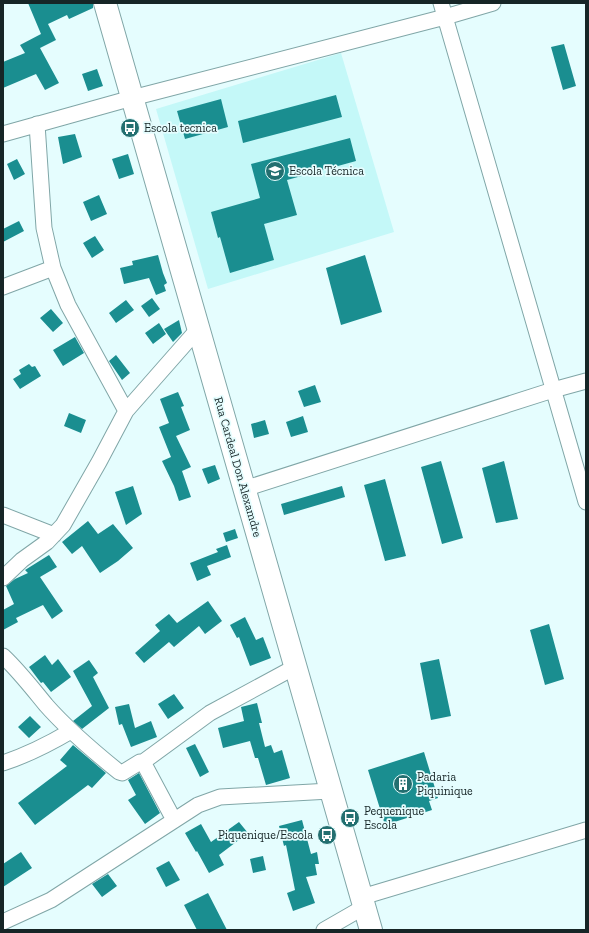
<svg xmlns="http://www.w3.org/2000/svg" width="589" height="933" viewBox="0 0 589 933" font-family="'Zilla Slab',serif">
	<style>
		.built { fill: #c4f8f8 }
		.building { fill: #1a8e90 }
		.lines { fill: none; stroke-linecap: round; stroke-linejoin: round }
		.street-casing { stroke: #80a6a7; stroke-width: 17 }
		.secondary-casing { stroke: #80a6a7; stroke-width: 24 }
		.street { stroke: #fff; stroke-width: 15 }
		.secondary { stroke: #fff; stroke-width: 22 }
		.labels { text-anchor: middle; stroke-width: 3.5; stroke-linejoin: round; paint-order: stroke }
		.poi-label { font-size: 12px; fill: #162526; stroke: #e5fdfe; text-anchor: start }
		.street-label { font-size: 12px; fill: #162526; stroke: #e5fdfe }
	</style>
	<rect width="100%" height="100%" fill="#e5fdfe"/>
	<path class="built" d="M341,53L394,232L208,289L156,109Z"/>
	<path class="building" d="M28,3H93V8L69,19L67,15L48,24L56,40L40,48L59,83L45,90L36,74L3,88V62L25,53L20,45L41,34Z
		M564,44L576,86L563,90L551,47Z
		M97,69L103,86L88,91L82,74Z
		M336,95L342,117L243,143L238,121Z
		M221,99L228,127L185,139L177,111Z
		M75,134L82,157L63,164L58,137Z
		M350,138L356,161L287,180L297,215L264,224L274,260L230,273L220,237L218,238L211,212L260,198L251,164Z
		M128,154L134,174L119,179L112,159Z
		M17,159L25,174L14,180L7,164Z
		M99,195L107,214L91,221L83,202Z
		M19,221L24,231L3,242V229Z
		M95,236L104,250L92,258L83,243Z
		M158,255L163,273L167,283L164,285L166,291L156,295L149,278L124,284L120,268L133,265L132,261Z
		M365,255L382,312L341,325L326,268Z
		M152,298L160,309L149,317L141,306Z
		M126,300L134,310L116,323L109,313Z
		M51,309L63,323L53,332L40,318Z
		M179,320L182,333L173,342L164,329Z
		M159,323L166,334L153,344L145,333Z
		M75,337L84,353L63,366L53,350Z
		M116,355L130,373L122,380L109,361Z
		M29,364L32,367L35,366L41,376L20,389L13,379L21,374L19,370Z
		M315,385L321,402L304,407L298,391Z
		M178,392L184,406L181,407L190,430L176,436L191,467L182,471L191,497L179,501L174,486L162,461L171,457L159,427L169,423L160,399Z
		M69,413L86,420L81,433L64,426Z
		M303,416L308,432L291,437L286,422Z
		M265,420L269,434L254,438L251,424Z
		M441,461L463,538L442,544L421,467Z
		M504,461L518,519L496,523L482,468Z
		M215,465L220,479L208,484L202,469Z
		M385,479L406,556L385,561L364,485Z
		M133,486L142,514L126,525L115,492Z
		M342,486L345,497L284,515L281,504Z
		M88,521L98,534L113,524L133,548L118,561L100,573L82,546L72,554L62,542Z
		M235,529L238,538L226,542L223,533Z
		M227,545L231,557L207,566L211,575L197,581L190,563L218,552L216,549Z
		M49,555L57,567L40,577L63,611L52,619L43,605L16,618L18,622L3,630V610L14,604L6,586L15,579L28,573L25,570Z
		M208,601L222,621L205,634L199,626L174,647L169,642L144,663L135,653L160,631L155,625L169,614L177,623Z
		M245,617L256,640L263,637L271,658L250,666L239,637L237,638L230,625Z
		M549,624L564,679L545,685L530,630Z
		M45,655L52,665L58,659L71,677L51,692L43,682L41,683L29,667Z
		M439,659L451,716L431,720L420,663Z
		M89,660L98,673L93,677L109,708L82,729L73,721L92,706L73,671Z
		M174,694L184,708L168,719L158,704Z
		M257,703L262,723H259L265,747L271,745L274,753L282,750L290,778L266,785L258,758H255L250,741L223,748L218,728L244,721L241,707Z
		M129,704L135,728L151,721L157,737L131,747L122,724L119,725L115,707Z
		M30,716L41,727L29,738L18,727Z
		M195,744L209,772L200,777L186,748Z
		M73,745L106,773L92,788L88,785L35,825L18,803L67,766L60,760Z
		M424,752L438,798L429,801L432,810L385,825L368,770Z
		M139,773L160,813L145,824L128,800L136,795L128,780Z
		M302,820L311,854L317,852L319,864H315L317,875L306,877L315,903L293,911L287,893L295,890L286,845L284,846L279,826Z
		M239,822L248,833L219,855L224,865L209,873L197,851L196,852L185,833L201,824L211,842Z
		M21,852L32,868L3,887V864Z
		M263,856L266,870L253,873L250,859Z
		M169,861L180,880L166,887L156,868Z
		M108,874L117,886L102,897L92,884Z
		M208,893L227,930H197L184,905Z"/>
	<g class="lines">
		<g class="street-casing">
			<path id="street" d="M441,3L586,502
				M37,124L44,228L53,268L68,305L126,411
				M3,134L132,98L445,17L493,3
				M3,287L53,268
				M244,489L553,390L586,381
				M3,515L54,535
				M3,578L22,560L47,542L63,525L99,462L126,411L199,328
				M3,656C19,671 32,688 46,705C68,730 93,751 119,772L122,773L140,762H143L174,820
				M143,762L210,713L295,667
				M3,763C27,755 49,744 71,731
				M362,897L586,830
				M3,922L51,900L198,805L220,797L330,791
				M324,930L364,907"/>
		</g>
		<g class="secondary-casing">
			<path id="secondary" d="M105,3L371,930"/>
		</g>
		<use href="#street" class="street"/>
		<use href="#secondary" class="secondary"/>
	</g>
	<defs>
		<g id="bus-disc" transform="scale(1)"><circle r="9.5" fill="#236f70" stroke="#e5fdfe"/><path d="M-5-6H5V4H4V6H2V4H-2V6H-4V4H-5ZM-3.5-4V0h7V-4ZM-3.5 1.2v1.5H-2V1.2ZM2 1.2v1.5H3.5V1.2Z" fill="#fff"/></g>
		<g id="school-disc" transform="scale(1)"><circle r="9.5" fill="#236f70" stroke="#e5fdfe"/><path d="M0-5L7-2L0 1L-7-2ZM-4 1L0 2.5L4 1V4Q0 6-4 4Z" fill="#fff"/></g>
		<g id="building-disc" transform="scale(1)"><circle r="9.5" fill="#236f70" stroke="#e5fdfe"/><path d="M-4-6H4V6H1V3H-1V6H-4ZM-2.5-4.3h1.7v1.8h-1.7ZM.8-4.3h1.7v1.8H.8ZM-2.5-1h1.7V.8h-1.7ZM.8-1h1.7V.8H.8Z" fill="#fff"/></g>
	</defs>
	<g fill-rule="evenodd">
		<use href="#bus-disc" x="130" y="128"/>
		<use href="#school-disc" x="275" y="171"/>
		<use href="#building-disc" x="403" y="784"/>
		<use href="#bus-disc" x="350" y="818"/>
		<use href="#bus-disc" x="327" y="835"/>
	</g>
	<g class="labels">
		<g class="poi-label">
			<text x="144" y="132">Escola tecnica</text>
			<text x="289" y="175">Escola Técnica</text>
			<text x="417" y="781">Padaria<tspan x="417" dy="14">Piquinique</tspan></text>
			<text x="364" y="815">Pequenique<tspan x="364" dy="14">Escola</tspan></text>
			<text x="313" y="839" text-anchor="end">Piquenique/Escola</text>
		</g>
		<g class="street-label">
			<text transform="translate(238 467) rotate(74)" y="4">Rua Cardeal Don Alexamdre</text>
		</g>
	</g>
	<rect width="589" height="933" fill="none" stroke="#162526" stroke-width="8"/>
</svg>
